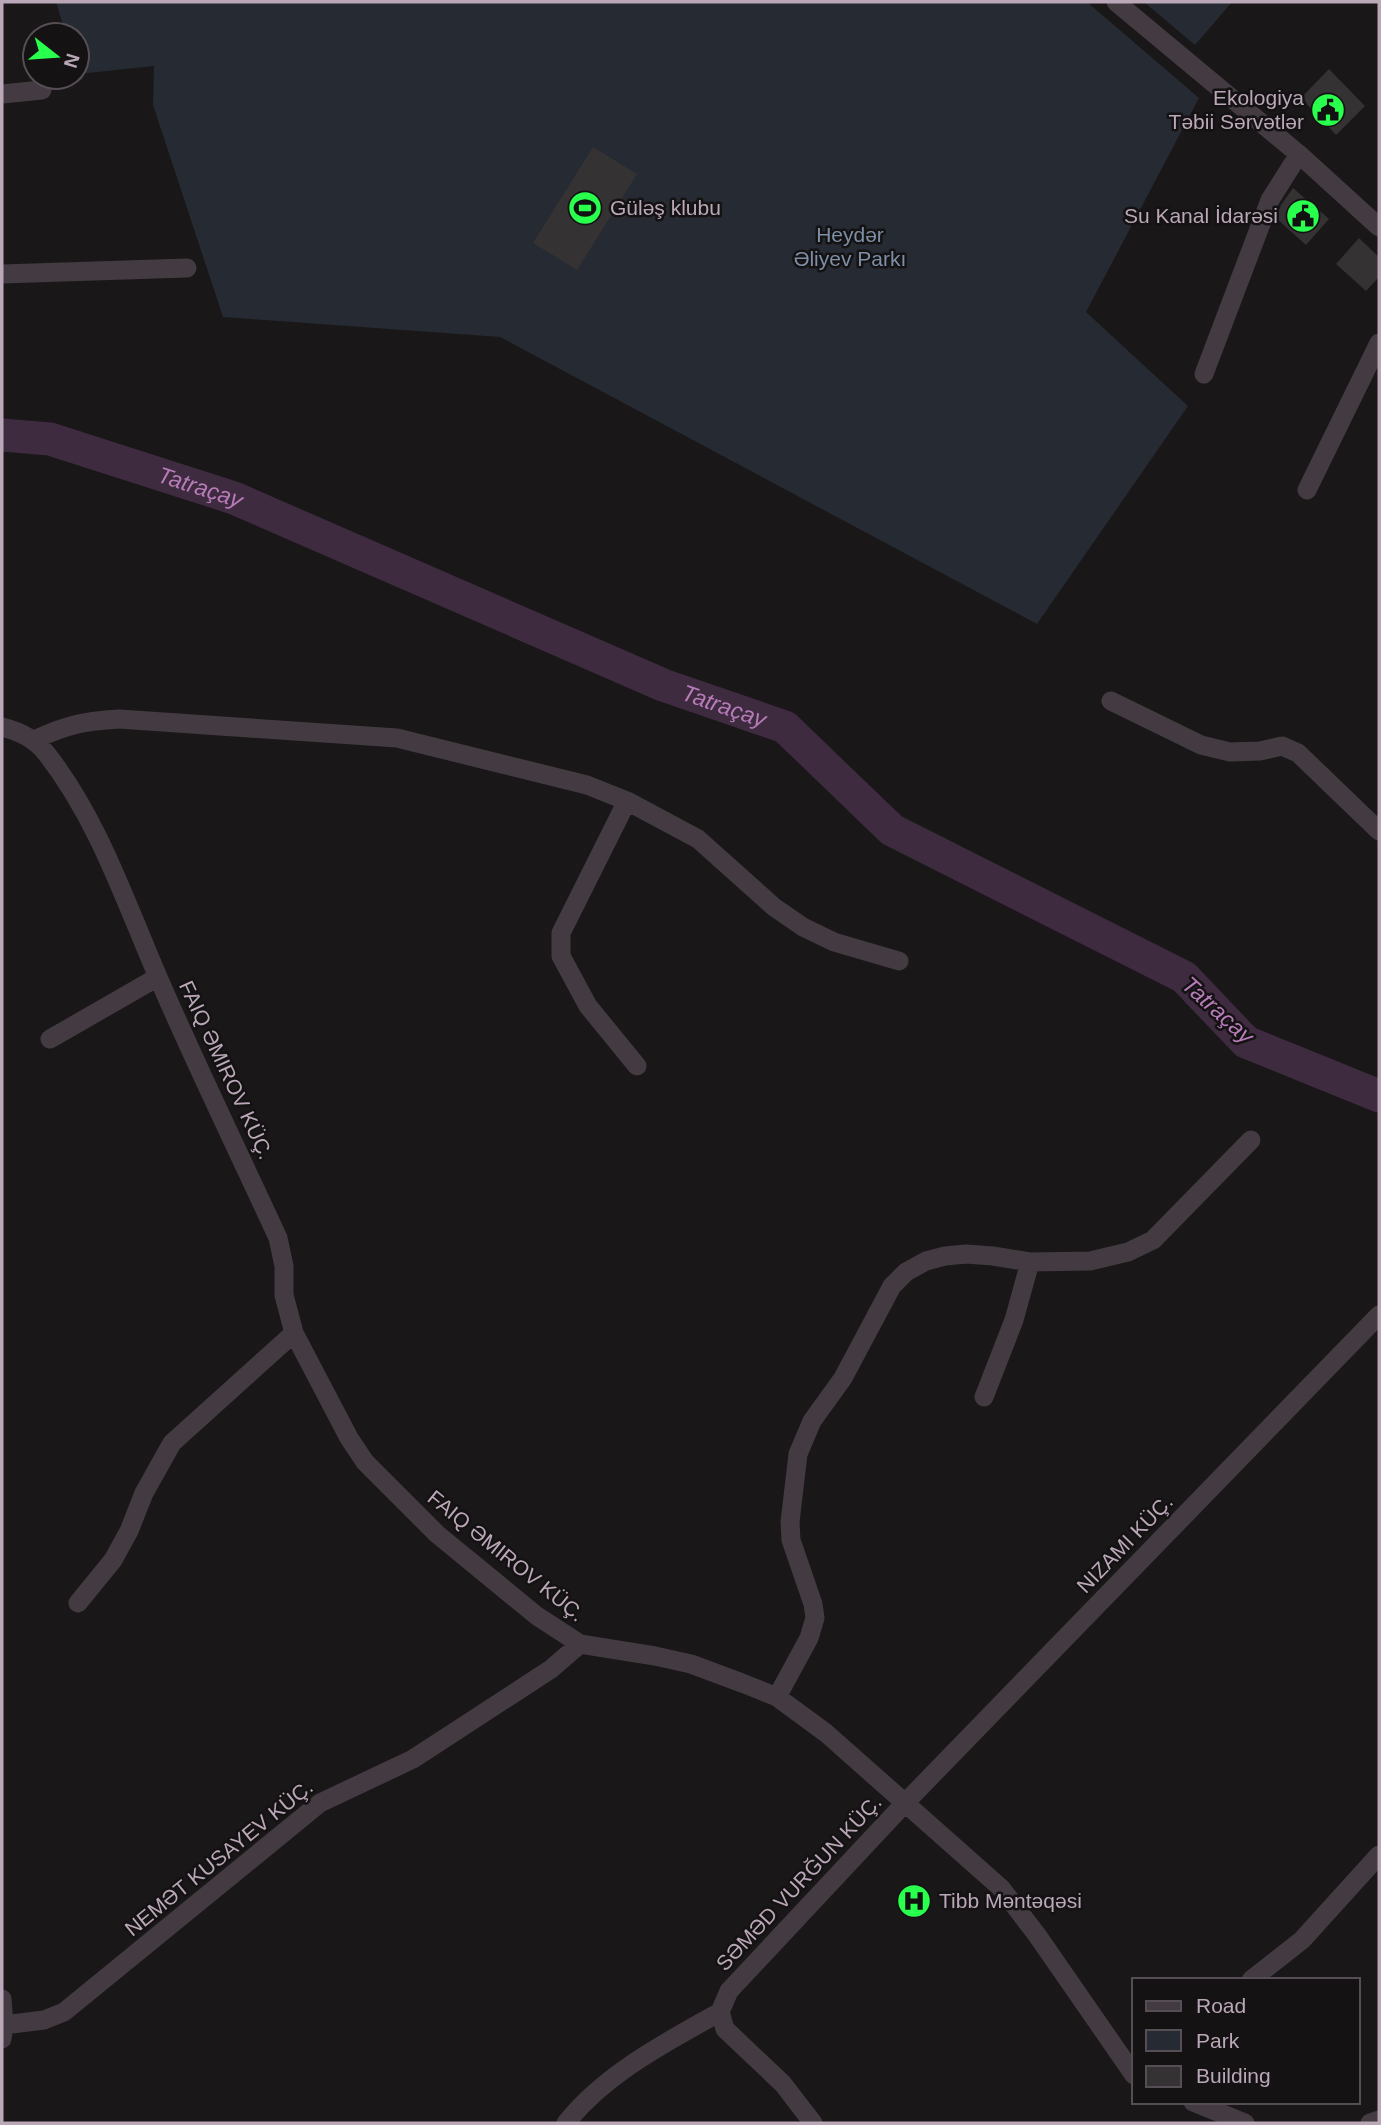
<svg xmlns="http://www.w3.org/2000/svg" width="1381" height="2125" viewBox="0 0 1381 2125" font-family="Helvetica,sans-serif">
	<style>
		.green { fill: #262a32 }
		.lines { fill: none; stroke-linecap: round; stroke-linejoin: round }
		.river { stroke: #3e2b3f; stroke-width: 33 }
		.building { fill: #353233 }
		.minor { stroke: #433b41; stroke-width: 19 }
		.labels { text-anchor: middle; stroke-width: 5; stroke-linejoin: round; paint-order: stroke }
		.poi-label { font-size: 21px; fill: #baa7b7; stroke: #141213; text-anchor: end }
		.park-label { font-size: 21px; fill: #7d8fa7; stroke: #141213 }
		.street-label { font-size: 21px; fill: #baa7b7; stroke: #141213 }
		.water-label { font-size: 23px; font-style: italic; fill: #b77bb9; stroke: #141213 }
	</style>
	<rect width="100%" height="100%" fill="#191718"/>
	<path class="green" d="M56,2H1087L1199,98L1086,312L1188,406L1037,624L500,337L223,317L153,105L154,66L78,74L77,35H66Z
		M1144,2H1232L1195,45Z"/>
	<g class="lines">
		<path class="river" id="s1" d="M2,435L50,439L234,498L663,685L785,727L892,830L1184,977L1246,1042L1379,1096"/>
	</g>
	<path class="building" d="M1329,69L1365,106L1336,135L1301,98Z
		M593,147L637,174L577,270L533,243Z
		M1293,188L1329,219L1306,245L1276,218L1281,205Z
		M1359,238L1379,257V277L1366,291L1336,264Z"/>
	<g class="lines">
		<path class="minor" d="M1116,2L1301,156L1379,227
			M2,94L42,90
			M2,274L187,268
			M1204,374L1270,200L1299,154
			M1307,490L1379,343
			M1111,701L1201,745L1230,752L1260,751L1282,746L1298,753L1379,831
			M2,727C20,732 34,738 46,753C98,819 125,901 158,977C196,1065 238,1151 278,1238L284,1266V1295L294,1333L349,1438L365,1462L437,1534L537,1616L580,1644L655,1656L691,1664L742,1683L777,1697L826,1733L1001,1888L1037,1935L1134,2075
			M34,740C66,725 84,721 119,719L397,738L587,785L627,801L698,839L774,907L803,927L834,942L899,961
			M627,801L561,933V956L588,1006L637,1066
			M50,1039L158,977
			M984,1397L1014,1320L1030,1262
			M78,1603L113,1560L129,1531L144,1493L172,1443L294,1333
			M777,1697L809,1638L815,1618L813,1604L791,1540L790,1522L798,1454L812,1421L843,1378L892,1286L906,1272L926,1261L945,1256L966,1254L993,1256L1030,1262L1090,1261L1128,1252L1153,1240L1251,1140
			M1251,1980L1302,1940L1379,1855
			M2,1999L4,2025
			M2,2039L4,2025L44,2020L64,2012L320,1803L413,1759L551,1669L580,1644
			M1193,2102L1245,2123
			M566,2123C606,2073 665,2043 720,2012
			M813,2123L783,2084L725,2029L720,2012L729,1991L904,1804L1379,1315
			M1370,2123L1379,2120"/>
	</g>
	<defs>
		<g id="civic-disc" transform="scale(1.75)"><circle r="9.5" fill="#29ff4d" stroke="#141213"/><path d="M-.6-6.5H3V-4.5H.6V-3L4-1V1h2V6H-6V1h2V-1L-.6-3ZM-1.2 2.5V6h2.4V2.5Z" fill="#111"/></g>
		<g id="stadium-disc" transform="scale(1.75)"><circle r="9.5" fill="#29ff4d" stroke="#141213"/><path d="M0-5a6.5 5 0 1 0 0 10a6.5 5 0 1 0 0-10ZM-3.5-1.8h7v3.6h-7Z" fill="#111"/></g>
		<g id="hospital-disc" transform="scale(1.75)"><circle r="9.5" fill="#29ff4d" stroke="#141213"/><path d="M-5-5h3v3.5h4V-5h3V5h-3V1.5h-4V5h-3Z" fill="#111"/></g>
	</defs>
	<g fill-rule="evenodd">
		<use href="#civic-disc" x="1328" y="110"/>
		<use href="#stadium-disc" x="585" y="208"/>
		<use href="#civic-disc" x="1303" y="216"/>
		<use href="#hospital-disc" x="914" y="1901"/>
	</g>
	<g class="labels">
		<g class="poi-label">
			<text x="1304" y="105">Ekologiya<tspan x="1304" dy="24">Təbii Sərvətlər</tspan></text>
			<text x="610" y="215" text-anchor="start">Güləş klubu</text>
			<text x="1278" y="223">Su Kanal İdarəsi</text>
			<text x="939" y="1908" text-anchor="start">Tibb Məntəqəsi</text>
		</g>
		<g class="park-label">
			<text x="850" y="242">Heydər<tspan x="850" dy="24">Əliyev Parkı</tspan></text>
		</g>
		<g class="street-label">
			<text transform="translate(226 1070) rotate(65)" y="7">FAIQ ƏMIROV KÜÇ.</text>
			<text transform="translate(1125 1544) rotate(-46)" y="7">NIZAMI KÜÇ.</text>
			<text transform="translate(506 1556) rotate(39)" y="7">FAIQ ƏMIROV KÜÇ.</text>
			<text transform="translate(219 1858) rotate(-39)" y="7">NEMƏT KUSAYEV KÜÇ.</text>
			<text transform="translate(799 1883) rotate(-47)" y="7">SƏMƏD VURĞUN KÜÇ.</text>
		</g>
		<g class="water-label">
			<text dy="8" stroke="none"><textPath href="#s1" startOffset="206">Tatraçay</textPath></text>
			<text dy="8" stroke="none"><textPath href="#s1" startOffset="774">Tatraçay</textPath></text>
			<text transform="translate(1218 1010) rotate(42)" y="8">Tatraçay</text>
		</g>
	</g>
	<rect width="1381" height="2125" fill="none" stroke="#baa7b7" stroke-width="7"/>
	<rect x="1132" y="1978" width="228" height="126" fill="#141213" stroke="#564e55" stroke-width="2"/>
	<rect x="1146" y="2001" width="35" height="10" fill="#433b41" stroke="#564e55" stroke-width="2"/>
	<text x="1196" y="2013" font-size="21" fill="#baa7b7">Road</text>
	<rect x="1146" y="2030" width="35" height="21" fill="#262a32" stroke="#564e55" stroke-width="2"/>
	<text x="1196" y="2048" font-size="21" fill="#baa7b7">Park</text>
	<rect x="1146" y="2066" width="35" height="21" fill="#353233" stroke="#564e55" stroke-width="2"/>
	<text x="1196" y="2083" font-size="21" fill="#baa7b7">Building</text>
	<g transform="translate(56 56) rotate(107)"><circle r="33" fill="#141213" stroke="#564e55" stroke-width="2"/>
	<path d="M0-5L12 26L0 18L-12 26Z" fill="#29ff4d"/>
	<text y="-10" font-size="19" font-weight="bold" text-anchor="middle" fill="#baa7b7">N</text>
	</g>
</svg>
